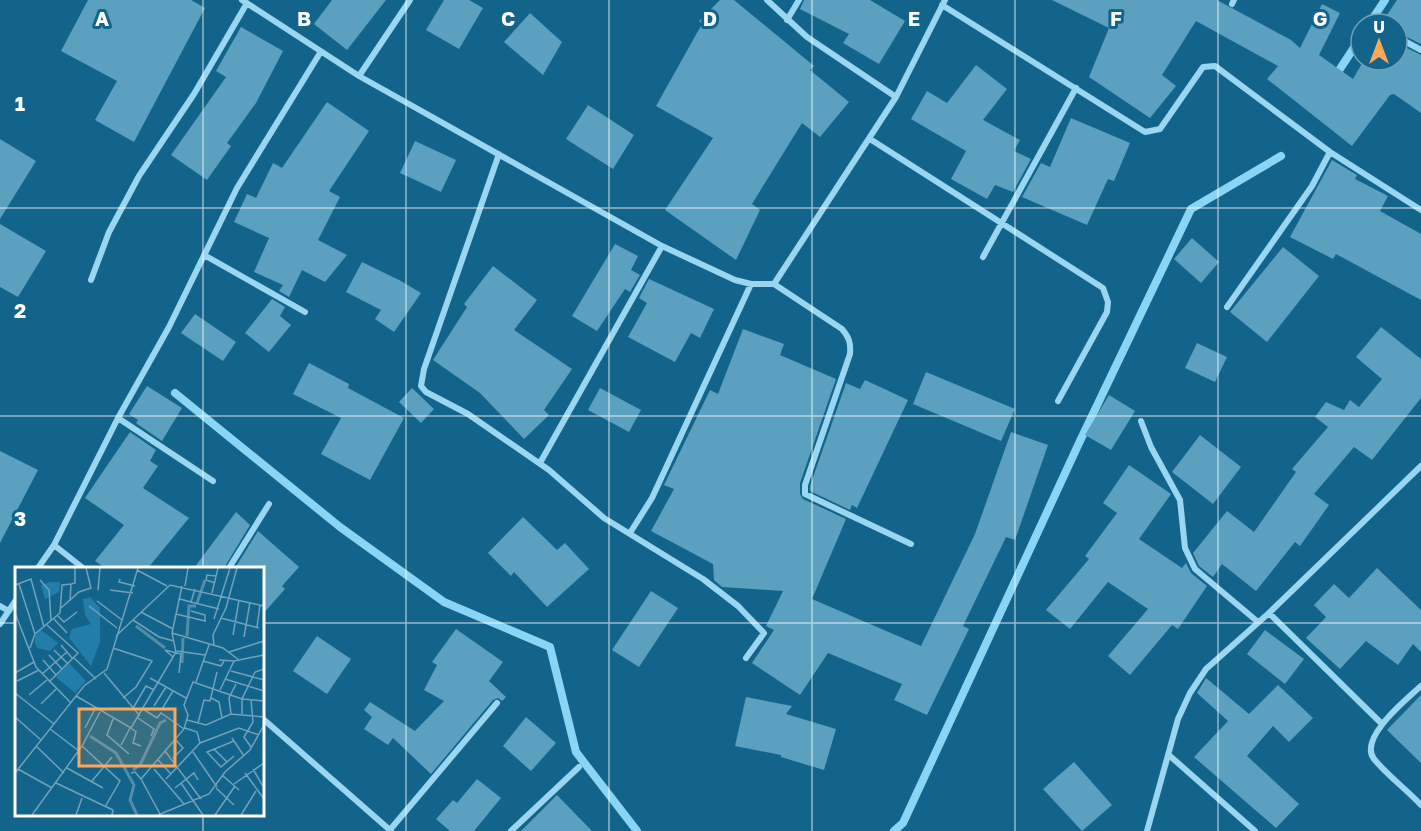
<svg xmlns="http://www.w3.org/2000/svg" width="1421" height="831" viewBox="0 0 1421 831" font-family="'Golos Text',sans-serif">
	<style>
		.lines { fill: none; stroke-linecap: round; stroke-linejoin: round }
		.stream { stroke: #8bd5f4; stroke-width: 8 }
		.building { fill: #5ba0bf }
		.street { stroke: #9ad6f0; stroke-width: 6 }
		.grid { fill: none; stroke: #fff; stroke-width: 1.5; stroke-opacity: 0.55 }
		.inset-river { fill: none; stroke: #528da9; stroke-width: 3 }
		.inset-road { fill: none; stroke: #71a2b9; stroke-width: 1.5 }
		.view { fill: #ffa759; fill-opacity: 0.15; stroke: #ffa759; stroke-width: 3 }
		.inset-edge { fill: none; stroke: #fff; stroke-width: 3 }
		.grid-label { font-size: 20px; text-anchor: middle; font-weight: bold; fill: #fff; stroke: #13648a; stroke-width: 6; stroke-linejoin: round; paint-order: stroke }
	</style>
	<rect width="100%" height="100%" fill="#13648a"/>
	<g class="lines">
		<path class="stream" d="M1369,24L1385,0
			M1334,78L1361,37
			M175,393L340,527L444,602L550,647L576,752L637,831
			M894,831L903,823L1080,441L1191,209L1281,156"/>
	</g>
	<path class="building" d="M88,0H191L205,8L134,142L95,120L117,81L61,51Z
		M332,0H386L347,50L314,24Z
		M444,0H469L483,8L459,49L426,30Z
		M720,0H734L814,66L810,70L849,102L820,137L802,123L752,204L760,210L736,260L665,210L713,138L656,106L702,24L699,21Z
		M804,0H870L905,21L879,64L843,43L849,34L800,9Z
		M1052,0H1217L1291,40L1300,48L1322,4L1340,13L1319,55L1353,79L1364,60H1397V43L1421,55V113L1394,94L1390,95L1352,146L1267,79L1278,66L1196,21L1162,75L1176,86L1150,118L1089,77L1109,28Z
		M1397,0H1421V44L1397,32V24L1383,21Z
		M530,13L562,42L543,75L504,42Z
		M241,27L283,51L256,103L227,143L231,146L207,180L171,155L226,77L216,71Z
		M976,65L1007,89L983,120L1020,140L1014,151L1031,159L1013,192L995,185L987,199L951,179L966,151L911,119L927,91L947,103Z
		M327,102L369,131L329,191L340,197L318,240L347,255L325,282L302,270L289,297L279,291L283,285L254,272L269,238L234,222L247,194L256,198L273,163L282,168Z
		M588,105L634,135L613,169L566,139Z
		M1071,118L1130,143L1114,181L1108,179L1087,225L1022,197L1041,163L1050,167Z
		M0,139L36,161L0,219Z
		M415,141L456,160L441,192L400,173Z
		M1332,160L1357,175L1355,179L1388,196L1380,211L1421,234V300L1336,254L1333,259L1290,237Z
		M0,224L46,251L18,297L0,287Z
		M1192,238L1219,262L1201,283L1174,259Z
		M615,244L638,256L631,270L640,275L630,292L625,289L597,331L572,316Z
		M1283,247L1319,276L1267,342L1230,312Z
		M362,262L401,281L421,293L394,332L375,319L381,310L346,292Z
		M493,266L537,300L514,330L572,369L544,410L549,415L524,439L480,393L433,360L467,307L464,304Z
		M649,279L714,309L700,338L691,333L675,362L628,337L647,303L639,298Z
		M272,299L285,307L280,316L291,325L269,352L245,333Z
		M195,314L236,342L223,361L181,333Z
		M1381,327L1421,359V398L1372,460L1354,447L1314,494L1329,505L1300,546L1295,542L1256,591L1222,564L1213,577L1199,566L1193,553L1227,511L1254,532L1296,472L1292,469L1328,427L1315,417L1326,402L1344,410L1350,400L1359,407L1382,379L1356,357Z
		M743,329L784,344L780,355L836,379L800,483V494L803,499L846,519L812,599L921,646L975,534L1011,432L1048,445L1015,540L1006,537L963,626L969,629L927,715L894,700L902,684L828,653L800,695L752,663L774,630L766,626L783,591L722,587L714,580L713,564L651,531L674,489L664,485L710,390L718,394Z
		M1197,343L1227,357L1215,382L1185,368Z
		M309,363L349,384L348,388L404,418L370,480L321,454L341,418L293,394Z
		M926,372L1015,409L1001,441L913,404Z
		M865,380L908,400L857,508L852,505L850,510L810,491V486L846,383L860,389Z
		M147,386L182,408L162,441L136,423L138,420L129,414Z
		M412,388L434,409L421,423L399,402Z
		M600,388L641,410L629,432L588,410Z
		M1109,395L1135,411L1111,450L1085,435Z
		M130,432L156,450L150,461L158,466L143,488L189,518L148,568H105L95,561L124,525L85,498Z
		M1200,435L1241,467L1213,504L1172,472Z
		M0,451L38,470L0,543Z
		M1129,465L1171,494L1139,539L1182,568L1186,563L1191,573L1207,586L1178,629L1172,625L1130,675L1108,656L1148,609L1108,582L1070,629L1046,610L1089,559L1085,556L1117,513L1103,503Z
		M236,512L250,525L224,568H194Z
		M523,517L557,550L565,543L589,569L547,607L514,572L511,576L488,553Z
		M258,531L299,567L282,586L285,589L262,615V568H235Z
		M1377,568L1421,610V652L1413,644L1398,665L1366,641L1340,669L1306,638L1326,617L1314,605L1334,584L1349,598Z
		M651,591L678,608L639,667L612,650Z
		M456,629L503,662L489,681L506,697L502,701L498,698L493,700L431,774L393,738L388,745L364,729L372,717L364,710L370,702L415,731L444,701L424,690L437,665L432,662Z
		M1265,630L1304,659L1285,684L1247,654Z
		M317,636L351,659L327,694L293,671Z
		M1206,678L1249,714L1278,685L1313,718L1289,742L1273,726L1247,756L1299,804L1276,828L1194,757L1228,721L1197,693Z
		M1421,695V763L1387,730Z
		M746,697L792,706L786,714L836,729L824,770L781,757V755L735,746Z
		M526,717L556,743L531,771L503,746Z
		M1074,762L1112,805L1082,831L1043,789Z
		M477,779L501,798L474,831H450L436,819L453,800L457,803Z
		M557,795L592,831H521Z"/>
	<g class="lines">
		<path class="street" d="M242,0L359,76L662,246L735,280L751,284H774L896,97L945,0
			M767,0L807,37L896,97
			M1232,4L1234,0
			M942,5L1145,132L1160,129L1203,67L1215,66L1330,152L1421,210
			M787,20L799,0
			M1397,37L1421,50
			M359,76L410,0
			M870,139L1103,288L1108,302L1107,312L1058,401
			M499,154L424,369L421,386L426,392L468,414L549,470L604,518L703,579L738,606L764,633L746,658
			M204,255L305,312
			M983,257L1076,88
			M91,280L109,232L139,176L194,94L247,3
			M774,284L842,329C849,337 851,343 850,354L805,485V494L911,544
			M1227,307L1312,186L1330,152
			M118,418L213,481
			M1141,421L1151,447L1180,500L1185,548L1195,569L1258,622
			M540,463L662,246
			M630,533L652,498L751,284
			M54,545L83,568
			M38,568L54,545L118,418L169,327L237,188L320,53
			M229,568L269,504
			M0,606L9,611
			M1269,613L1382,724
			M0,624L16,600
			M1421,686C1407,699 1358,738 1374,759C1387,775 1406,789 1421,805
			M262,718L391,831
			M1170,756L1255,831
			M389,831L497,703
			M511,831L579,767
			M1147,831L1178,719L1190,693L1206,669L1269,613L1421,466"/>
	</g>
	<path class="grid" d="M203,0V568M406,0V831M609,0V831M812,0V831M1015,0V831M1218,0V831M0,208H1421M0,416H1421M0,623H16M262,623H1421M203,814V831"/>
	<g transform="translate(15 567)">
		<rect width="249" height="249" fill="#13648a"/>
		<path d="M34,15H45L44,25L30,32L26,18ZM75,30L85,41V75L76,99L54,71L57,62L76,57L70,48L68,32ZM26,63L43,76L35,84L22,81L20,76V69ZM54,96L71,114L60,126L41,110Z" fill="#227ea8"/>
		<path class="inset-river" d="M182,36L190,13M121,59L150,81M172,69L174,39H181M167,96L168,71M75,169L101,186L119,218L115,233L122,248M118,203L125,198L145,156L151,153"/>
		<path class="inset-road" d="M122,3L152,19M105,12L104,15L120,19M25,13L34,23L36,53M200,16L191,13L192,8L201,9M4,17L20,67M56,17L60,16V1M0,18L16,12L29,60M170,19L173,1M83,23L85,1M95,23L118,26M197,26L203,1M165,32L176,35L180,22M82,34L107,53M176,35L204,42M74,39L102,61M46,41L64,25L76,21L71,1M126,45L158,62M0,46L21,100L56,136M161,47L190,54V48L176,44M43,49L49,55L62,45M206,51L244,61M39,52L52,66M199,52L215,1M118,53L144,70L159,74M32,58L63,86L34,115M242,60L245,38M157,66L208,81L224,93M218,68L224,33M101,69L155,18L249,39M229,70L235,35M46,78L58,92M199,79L198,68L211,41L222,1M15,81L20,67L45,46L47,18L56,17L55,34M98,81L137,94L121,120L108,131M39,83L53,97M162,84L190,88M214,85L249,74M34,88L47,102M158,90L150,83L166,87L164,106M59,91L81,112M28,93L41,108M204,93L219,94L249,88M188,94L206,99L209,94M216,104L249,113M0,106L19,95M89,106L125,149M27,107L52,85M135,111L171,131M210,112L249,124M2,114L24,103M181,115L194,78M205,123L219,94M0,126L39,157M14,128L32,113M61,129L116,161L161,85L157,66L167,19M196,131L204,135L207,151M236,133L238,155L229,170L236,180M26,137L41,122M139,139L151,120M128,142L142,151L146,146L169,162M147,142L158,124M117,143L131,119L139,123M216,147L214,131L221,117M227,147V132L240,105L249,102M0,150L26,173M123,151L139,162L136,169M98,152L92,168L114,187M172,153L191,158L216,147L249,150M183,156L189,133L195,134L202,105M70,161L80,142M116,161L121,165L118,176L126,179M170,161L182,165L185,176M35,162L64,184M217,171L229,189M106,178L115,161M21,179L49,206M67,179L105,214L90,240M199,182L212,195M150,184L186,232M178,185L202,220M219,189L206,200L192,185L219,174M158,191L168,181L161,173M143,193L156,207M52,201L88,221M3,202L37,221M139,202L169,237M238,202L249,221M0,206L69,119L92,102L123,1M116,206L120,205L126,212L145,247M230,206L249,232M207,208L224,223M126,212L169,162L173,148L169,138L178,115L227,132L249,134M151,212L185,176L224,161L244,168M77,214L97,190M41,216L98,243L97,248M166,216L188,248M219,217L249,196M160,221L179,206L183,213M201,221L219,238M17,248L67,179L85,145M61,248L67,231M143,248L194,227L210,205L235,183L249,158M200,248L220,219M226,248L241,224"/>
		<path class="view" d="M64,142H160V199H64Z"/>
		<rect width="249" height="249" class="inset-edge"/>
	</g>
	<g class="grid-label">
		<text x="102" y="26">A</text>
		<text x="304" y="26">B</text>
		<text x="508" y="26">C</text>
		<text x="710" y="26">D</text>
		<text x="914" y="26">E</text>
		<text x="1116" y="26">F</text>
		<text x="1320" y="26">G</text>
		<text x="20" y="111">1</text>
		<text x="20" y="318">2</text>
		<text x="20" y="526">3</text>
	</g>
	<g transform="translate(1379 42)"><circle r="28" fill="#13648a" stroke="#71a2b9" stroke-width="1.5"/>
	<path d="M0-4.5L10 22L0 15L-10 22Z" fill="#ffa759"/>
	<text y="-9" font-size="16" font-weight="bold" text-anchor="middle" fill="#ffffff">U</text>
	</g>
</svg>
